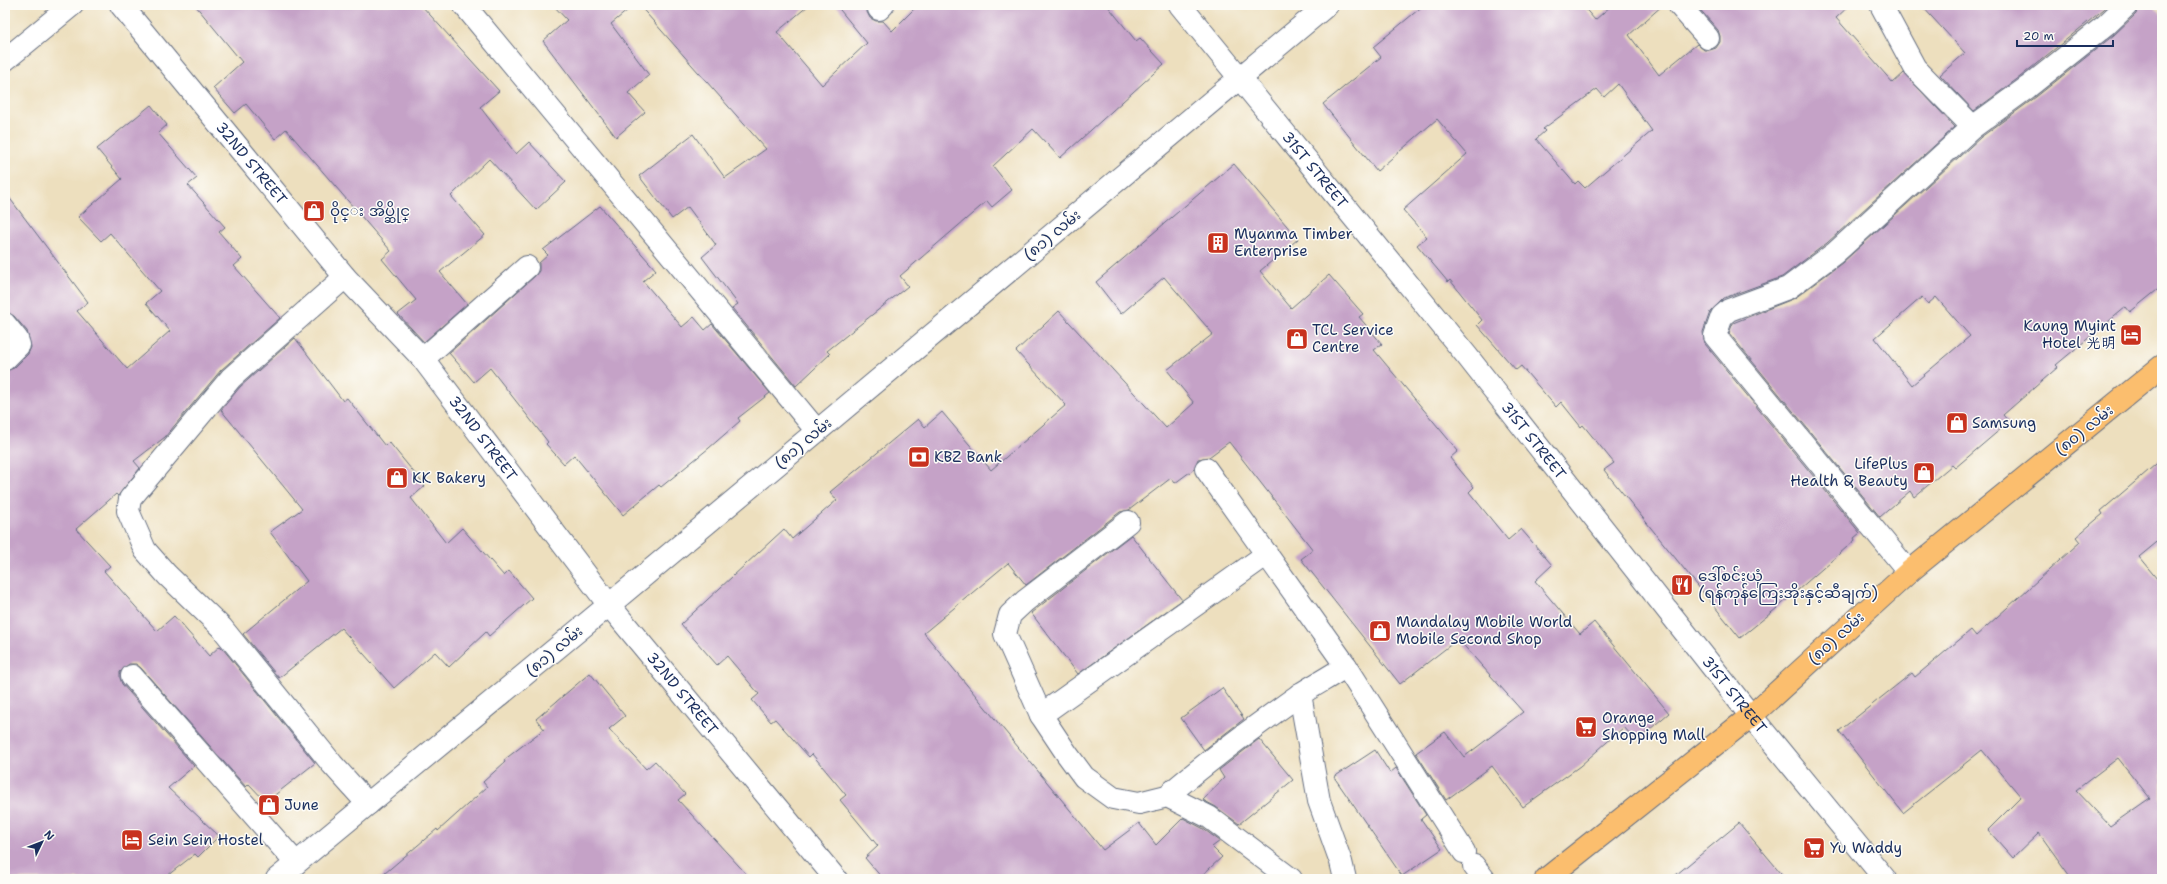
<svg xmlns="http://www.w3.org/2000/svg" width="2167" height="884" viewBox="0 0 2167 884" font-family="'Shantell Sans','LXGW WenKai TC','Noto Sans Myanmar',sans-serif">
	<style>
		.building { fill: #c5a2c7; fill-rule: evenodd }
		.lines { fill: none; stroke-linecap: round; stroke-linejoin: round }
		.minor-casing { stroke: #646d80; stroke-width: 24 }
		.major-casing { stroke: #646d80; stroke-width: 24 }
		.minor { stroke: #fff; stroke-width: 22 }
		.major { stroke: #fbbe6e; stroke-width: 22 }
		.labels { text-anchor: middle; stroke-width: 3; stroke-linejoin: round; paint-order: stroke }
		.street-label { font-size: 15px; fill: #1b2f5e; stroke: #fdfcf7 }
		.poi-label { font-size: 15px; fill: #1b2f5e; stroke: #fdfcf7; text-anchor: start }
	</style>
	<rect width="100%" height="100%" fill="#fdfcf7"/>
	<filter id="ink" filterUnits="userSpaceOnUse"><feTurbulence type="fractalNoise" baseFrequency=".025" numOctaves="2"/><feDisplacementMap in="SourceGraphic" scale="8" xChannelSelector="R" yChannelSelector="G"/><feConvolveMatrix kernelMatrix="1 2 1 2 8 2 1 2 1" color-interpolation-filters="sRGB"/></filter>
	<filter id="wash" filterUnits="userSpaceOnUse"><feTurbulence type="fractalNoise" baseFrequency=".012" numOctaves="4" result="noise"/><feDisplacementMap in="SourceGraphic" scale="16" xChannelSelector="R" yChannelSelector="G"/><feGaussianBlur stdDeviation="0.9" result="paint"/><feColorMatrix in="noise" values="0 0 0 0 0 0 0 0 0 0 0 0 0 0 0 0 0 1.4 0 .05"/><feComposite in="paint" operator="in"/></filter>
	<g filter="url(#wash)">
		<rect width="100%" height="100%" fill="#eddfbe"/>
		<g id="blocks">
			<path class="building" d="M195,5H421L499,91L480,107L516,154L529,142L566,182L536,210L489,159L451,196L485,235L440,272L467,304L424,342L398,314L416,300L382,259L391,251L286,129L275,139L246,104L235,113L213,88L242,62Z
				M553,5H634L611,24L649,75L628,93L645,112L616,137L543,41L567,20Z
				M639,5H809L777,32L822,85L867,43L836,5H867V12L870,18L876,21H883L892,31L918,5H1107L1136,41L1140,38L1164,64L1060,158L1033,129L993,166L1012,190L992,207L987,201L900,276L908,286L827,351L830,354L796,386L732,308L738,304L702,257L716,245L688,207L672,219L639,176L693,134L725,178L766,149Z
				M1424,5H1582L1595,20L1612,5H1663L1629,35L1659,75L1697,44L1704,50H1710L1716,48L1720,42V36L1718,30L1696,5H1850L1836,18L1893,83L1904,73L1955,127L1827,243L1782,277L1724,298L1710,312L1703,332L1705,344L1860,533L1854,538L1855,540L1782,604L1740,638L1604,470L1614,463L1583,425L1581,427L1561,402L1556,407L1521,366L1516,370L1477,325L1482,320L1450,280L1448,282L1417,245L1427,237L1403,210L1467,154L1437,119L1377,171L1323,104L1381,57L1373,47ZM1618,84L1652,131L1585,188L1578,181L1575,184L1536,139L1545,131L1543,129L1597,89L1604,97Z
				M1921,5H2109L2020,77L1974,111L1940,75L1965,53Z
				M2139,5H2153L2162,16V286L2130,312L2126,307L2056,365L2058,367L2003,415L2009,422L1955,468L1952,465L1914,497L1910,491L1880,517L1729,333L1733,323L1795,298L1842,263L1981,137L2036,97L2114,35L2136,14ZM1922,297L1928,304L1936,297L1970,336L1912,385L1875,338Z
				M151,105L167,125L158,133L197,178L188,185L225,227L219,232L242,259L234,266L280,318L221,370L165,437L134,461L140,468L118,496L116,494L76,529L110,566L104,571L157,631L174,616L209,656L220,646L223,649L315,763L266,802L249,784L246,787L141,668L136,664H129L120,672V678L122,684L194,766L168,788L219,836L198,857L195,854L163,879H5V371L14,368L28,354L31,347L27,331L14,316L5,312V192L88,302L77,311L127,369L170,331L146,303L160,291L110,233L101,241L78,217L122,179L97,149Z
				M1234,164L1298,239L1260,271L1291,308L1329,275L1363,314L1359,317L1382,344L1374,350L1458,451L1450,458L1474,487L1469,492L1508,540L1521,529L1552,565L1535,581L1580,634L1594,622L1669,713L1636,741L1624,727L1580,766L1523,807L1492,766L1446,800L1416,753L1445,732L1464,757L1523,712L1458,639L1400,684L1301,559L1313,550L1229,442L1209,457L1198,459L1194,469L1175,483L1171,478L1129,510L1120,512L1026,585L1008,563L924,633L1103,850L1139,823L1156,845L1183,818L1202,828L1220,841L1212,847L1222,857L1198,879H883L865,858L878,846L840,800L846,795L812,754L809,757L775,719L771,722L752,700L759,694L727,656L717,665L681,624L784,529L792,539L837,500L830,492L918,419L925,427L942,412L991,470L1066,405L1016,351L1059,311L1166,428L1194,403L1167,370L1213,334L1164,277L1121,314L1096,282Z
				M600,206L656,270L643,281L682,327L694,317L705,330L712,324L770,393L738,418L740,421L709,448L661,487L659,485L623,515L574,455L564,464L546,444L548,442L490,368L474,382L449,353L535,276L539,271V263L548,255L543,250Z
				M295,338L343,401L347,398L385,446L389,442L425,486L411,498L446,543L462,528L504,576L509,571L532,598L489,636L486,632L449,667L435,652L394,688L341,628L279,678L243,634L307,581L270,532L302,509L221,410L240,387Z
				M2162,459V538L2139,557L2162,585V879H2072L2039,833L2013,858L1988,830L2021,797L1982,750L1903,813L1839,731L1912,673L1915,677L1971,630L1976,636L2080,542L2076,537L2103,514L2101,511ZM2118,758L2150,798L2110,826L2076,790Z
				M1131,535L1182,600L1078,674L1031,613Z
				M590,673L625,716L609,729L646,769L655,761L685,794L678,800L751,879H378L437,829L438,831L487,787L483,782L505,762L504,760L544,729L536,719Z
				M1222,688L1244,719L1204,750L1181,718Z
				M1259,739L1293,780L1239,824L1216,807L1203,800L1224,778L1219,770Z
				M1375,750L1390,773L1396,768L1426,815L1421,819L1442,849L1402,876L1334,777Z
				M1739,823L1786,879H1671Z"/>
		</g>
	</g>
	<g filter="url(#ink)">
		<use href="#blocks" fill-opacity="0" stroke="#646d80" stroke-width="1"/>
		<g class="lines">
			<g class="minor-casing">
				<g id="minor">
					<path id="s1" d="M121,5L345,277L423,359L609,605L836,879"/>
					<path d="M464,5L817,431"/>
					<path id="s2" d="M1180,5L1467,356L1751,716L1885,879"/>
					<path d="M1679,5L1708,38"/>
					<path d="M1881,5L1915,68L1973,127"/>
					<path d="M879,9L883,5"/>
					<path d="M5,60L72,5"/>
					<path d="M345,277L231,378L130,499L128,511L145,550L167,575L222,628L332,764L368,804"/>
					<path d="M5,324L17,339L19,345L5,359"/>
					<path d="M423,359L527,267"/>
					<path d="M1128,522L1025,601L1010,615L1005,634L1041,715L1067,754L1084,777L1113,798L1139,803L1167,796L1209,817L1291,879"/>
					<path d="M1909,572L1715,336L1722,316L1729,310L1788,288L1835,253L1973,127L2028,87L2106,25L2127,5"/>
					<path d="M1346,666L1464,852"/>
					<path d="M132,676L296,863"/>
					<path d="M1300,694L1319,801L1341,862L1345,879"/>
					<path d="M1041,715L1267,554"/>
					<path d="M1167,796C1209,760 1254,727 1299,695C1314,685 1330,677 1346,666L1206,469"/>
					<path d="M1474,866L1484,879"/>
					<path d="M277,879L609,605L1327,5"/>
				</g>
			</g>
			<g class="major-casing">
				<path id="major" d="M1546,879L1751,716L1909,572L2162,366"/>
			</g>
			<use href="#minor" class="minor"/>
			<use href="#major" class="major"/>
		</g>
	</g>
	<defs>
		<g id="shop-square" transform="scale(1.15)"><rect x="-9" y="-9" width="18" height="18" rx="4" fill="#c8321e" stroke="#fdfcf7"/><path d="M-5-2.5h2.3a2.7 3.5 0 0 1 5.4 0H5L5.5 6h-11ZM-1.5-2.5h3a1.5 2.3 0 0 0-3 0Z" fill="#fff"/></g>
		<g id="building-square" transform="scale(1.15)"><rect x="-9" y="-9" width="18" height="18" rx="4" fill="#c8321e" stroke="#fdfcf7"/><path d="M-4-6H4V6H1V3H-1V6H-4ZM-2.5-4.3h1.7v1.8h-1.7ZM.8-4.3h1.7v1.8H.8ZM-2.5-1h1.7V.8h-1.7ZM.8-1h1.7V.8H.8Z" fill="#fff"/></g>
		<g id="hotel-square" transform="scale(1.15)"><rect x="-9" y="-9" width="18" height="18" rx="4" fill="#c8321e" stroke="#fdfcf7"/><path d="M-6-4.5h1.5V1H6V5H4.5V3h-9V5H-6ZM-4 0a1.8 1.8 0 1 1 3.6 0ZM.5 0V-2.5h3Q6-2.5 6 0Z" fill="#fff"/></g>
		<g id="bank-square" transform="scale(1.15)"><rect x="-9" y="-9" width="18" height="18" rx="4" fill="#c8321e" stroke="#fdfcf7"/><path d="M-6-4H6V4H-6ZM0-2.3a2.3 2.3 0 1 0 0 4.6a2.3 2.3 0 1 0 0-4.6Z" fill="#fff"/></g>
		<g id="restaurant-square" transform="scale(1.15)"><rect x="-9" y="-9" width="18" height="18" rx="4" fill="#c8321e" stroke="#fdfcf7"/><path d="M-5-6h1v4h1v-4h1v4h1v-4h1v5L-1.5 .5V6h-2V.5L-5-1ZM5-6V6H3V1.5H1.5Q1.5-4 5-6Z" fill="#fff"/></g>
		<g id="supermarket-square" transform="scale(1.15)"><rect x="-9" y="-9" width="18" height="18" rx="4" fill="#c8321e" stroke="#fdfcf7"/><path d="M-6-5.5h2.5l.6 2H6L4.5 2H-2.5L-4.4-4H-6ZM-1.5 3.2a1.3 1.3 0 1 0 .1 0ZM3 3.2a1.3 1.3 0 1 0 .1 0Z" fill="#fff"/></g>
	</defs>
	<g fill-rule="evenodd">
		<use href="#shop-square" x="314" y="211"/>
		<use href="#building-square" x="1218" y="243"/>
		<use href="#hotel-square" x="2131" y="335"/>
		<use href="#shop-square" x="1297" y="339"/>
		<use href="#shop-square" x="1957" y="423"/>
		<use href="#bank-square" x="919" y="457"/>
		<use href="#shop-square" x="1924" y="473"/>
		<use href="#shop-square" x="397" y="478"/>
		<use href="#restaurant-square" x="1682" y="585"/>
		<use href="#shop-square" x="1380" y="631"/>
		<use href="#supermarket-square" x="1586" y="727"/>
		<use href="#shop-square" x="269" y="805"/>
		<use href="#hotel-square" x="132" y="840"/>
		<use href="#supermarket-square" x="1814" y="848"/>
	</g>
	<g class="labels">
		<g class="street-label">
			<text dy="5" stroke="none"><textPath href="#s1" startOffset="205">32ND STREET</textPath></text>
			<text dy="5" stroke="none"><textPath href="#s2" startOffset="213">31ST STREET</textPath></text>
			<text transform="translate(1052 235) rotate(-40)" y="5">(၈၁) လမ်း</text>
			<text transform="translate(2084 430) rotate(-39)" y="5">(၈၀) လမ်း</text>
			<text dy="5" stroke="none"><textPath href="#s1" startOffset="565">32ND STREET</textPath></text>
			<text dy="5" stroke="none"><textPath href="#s2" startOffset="561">31ST STREET</textPath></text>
			<text transform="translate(803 443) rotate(-40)" y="5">(၈၁) လမ်း</text>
			<text transform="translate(1836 638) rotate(-42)" y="5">(၈၀) လမ်း</text>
			<text transform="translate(554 651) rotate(-40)" y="5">(၈၁) လမ်း</text>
			<text dy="5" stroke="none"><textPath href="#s1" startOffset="889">32ND STREET</textPath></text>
			<text dy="5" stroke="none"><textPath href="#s2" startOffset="885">31ST STREET</textPath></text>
		</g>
		<g class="poi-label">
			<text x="330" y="216">ဝိုင္း အိပ္ဆိုင္</text>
			<text x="1234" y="239">Myanma Timber<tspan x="1234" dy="17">Enterprise</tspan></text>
			<text x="2116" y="331" text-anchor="end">Kaung Myint<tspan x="2116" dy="17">Hotel 光明</tspan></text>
			<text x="1312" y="335">TCL Service<tspan x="1312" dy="17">Centre</tspan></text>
			<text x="1972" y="428">Samsung</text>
			<text x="934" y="462">KBZ Bank</text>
			<text x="1908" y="469" text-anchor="end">LifePlus<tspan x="1908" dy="17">Health &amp; Beauty</tspan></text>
			<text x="412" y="483">KK Bakery</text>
			<text x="1698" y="581">ဒေါ်စင်းယုံ<tspan x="1698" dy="17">(ရန်ကုန်ကြေးအိုးနှင့်ဆီချက်)</tspan></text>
			<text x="1396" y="627">Mandalay Mobile World<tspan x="1396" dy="17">Mobile Second Shop</tspan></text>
			<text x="1602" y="723">Orange<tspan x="1602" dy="17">Shopping Mall</tspan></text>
			<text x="284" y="810">June</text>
			<text x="148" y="845">Sein Sein Hostel</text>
			<text x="1830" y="853">Yu Waddy</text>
		</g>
	</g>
	<rect width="2167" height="884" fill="none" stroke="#fdfcf7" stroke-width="20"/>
	<g transform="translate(42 842) rotate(47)" stroke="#fdfcf7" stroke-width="3" paint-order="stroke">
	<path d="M0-3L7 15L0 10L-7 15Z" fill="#1b2f5e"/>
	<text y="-6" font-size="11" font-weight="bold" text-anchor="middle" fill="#1b2f5e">N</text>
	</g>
	<path d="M2017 40v6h96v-6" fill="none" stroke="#1b2f5e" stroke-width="2"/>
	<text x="2023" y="40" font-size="12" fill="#1b2f5e" stroke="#fdfcf7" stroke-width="3" paint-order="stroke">20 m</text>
</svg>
